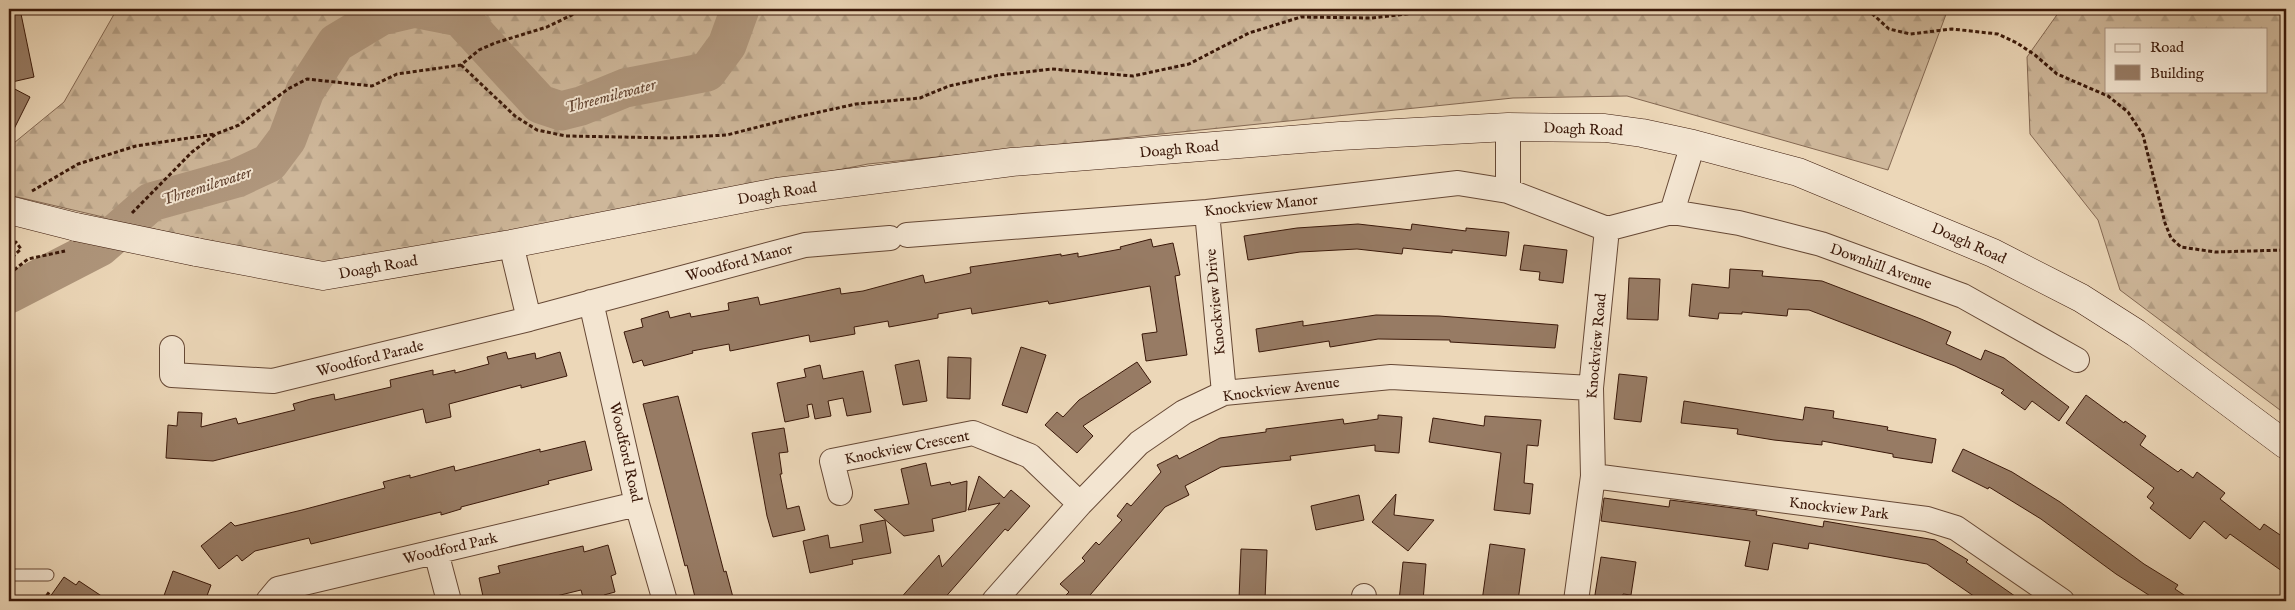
<svg xmlns="http://www.w3.org/2000/svg" width="2295" height="610" viewBox="0 0 2295 610" font-family="'IM FELL English',serif">
	<style>
		.forest { fill: url(#forest-firs); stroke: #846852; fill-rule: evenodd }
		.lines { fill: none; stroke-linecap: round; stroke-linejoin: round }
		.river { stroke: #af967c; stroke-width: 39 }
		.building { fill: #977b64; stroke: #3a1809 }
		.lane-casing { stroke: #664835; stroke-width: 13 }
		.street-casing { stroke: #664835; stroke-width: 26 }
		.secondary-casing { stroke: #3a1809; stroke-width: 29 }
		.path { stroke: #3a1809; stroke-width: 3; stroke-dasharray: 4 2.5; stroke-linecap: butt }
		.lane { stroke: #f3e5d1; stroke-width: 11 }
		.street { stroke: #f3e5d1; stroke-width: 24 }
		.secondary { stroke: #f3e5d1; stroke-width: 28 }
		.secondary-bridge-casing { stroke: #3a1809; stroke-width: 29; stroke-linecap: butt }
		.secondary-bridge { stroke: #f3e5d1; stroke-width: 28 }
		.labels { text-anchor: middle; stroke-width: 4; stroke-linejoin: round; paint-order: stroke }
		.street-label { font-size: 15px; fill: #3a1809; stroke: #f3e5d1 }
		.water-label { font-size: 16px; font-style: italic; fill: #634431; stroke: #f3e5d1 }
	</style>
	<defs>
		<pattern id="forest-firs" width="22" height="20" patternUnits="userSpaceOnUse" patternTransform="scale(1.25)"><rect width="22" height="20" fill="#ceb79a"/><path d="M5 1l3.5 6h-7zM16 11l3.5 6h-7z" fill="#b29d83"/></pattern>
	</defs>
	<rect width="100%" height="100%" fill="#ecd7b8"/>
	<filter id="stains"><feTurbulence type="fractalNoise" baseFrequency=".004" numOctaves="4"/><feColorMatrix values="0 0 0 0 .2 0 0 0 0 .09 0 0 0 0 .02 0 0 0 .5 -.17"/></filter>
	<radialGradient id="worn" r=".72"><stop offset=".6" stop-color="#630" stop-opacity="0"/><stop offset="1" stop-color="#630" stop-opacity=".3"/></radialGradient>
	<path class="forest" d="M117,9H1948L1888,170L1627,96L1513,98L868,164L329,270L9,195V147L64,102Z
		M2061,9H2286V408L2284,413L2120,290L2098,220L2030,134L2027,57ZM2106,29H2266V91H2106Z"/>
	<g class="lines">
		<path class="river" d="M419,9L460,17L540,104L561,111L581,106L625,88L707,72L727,45L740,9
			M9,294L100,247L151,202L237,178L269,163L287,139L305,91L336,43L381,16L411,9"/>
	</g>
	<path class="building" d="M9,9H20L34,77L12,82L9,67Z
		M9,86L30,97L9,139Z
		M1358,224L1411,230L1412,224L1466,231V228L1509,232L1506,256L1452,250V253L1403,248L1402,254L1357,249L1300,252L1248,260L1244,236L1297,228Z
		M1151,239L1153,247L1173,243L1180,275L1175,276L1187,355L1146,361L1142,334L1157,332L1150,286L1049,304L1048,301L972,314L971,308L938,314V318L889,327L888,321L854,327L855,334L810,342L809,335L730,351L729,344L692,351L693,353L644,366L642,360L633,363L624,332L643,327L641,319L668,311L670,318L690,313L691,317L729,310L728,303L758,297L760,305L840,288L841,294L863,291L923,275L925,283L971,273L970,267L1061,254V256L1078,253V257L1121,249L1120,247Z
		M1524,245L1567,250L1563,283L1539,280L1540,272L1520,270Z
		M1730,269L1763,271L1762,276L1822,281L1921,319L1951,332L1946,344L1981,360L1985,350L2004,358L2069,407L2059,421L2032,401L2025,410L2001,393L2004,390L1955,366L1809,310L1788,309L1787,316L1742,312V314L1719,313L1718,319L1689,316L1692,284L1729,288Z
		M1629,278L1660,279L1658,320L1627,319Z
		M1376,315L1439,316L1558,325L1555,348L1450,342V340L1378,339L1330,347L1329,341L1259,352L1256,329L1303,321V326Z
		M1021,347L1046,355L1027,413L1002,405Z
		M506,352L508,359L535,353L536,359L560,352L567,376L521,388V385L449,404L451,417L426,423L423,409L213,461L166,458L168,425L177,426L178,412L202,413L201,427L236,418L238,424L295,410L293,404L311,399L334,394L335,400L391,387L390,380L433,370V375L455,370V373L489,364L487,357Z
		M948,357L971,358L970,399L947,398Z
		M919,360L927,401L903,405L895,365Z
		M1137,362L1151,382L1083,426L1093,436L1077,453L1045,425L1057,412L1063,417L1079,400Z
		M820,365L823,379L863,371L871,412L847,416L843,398L828,401L831,416L815,419L812,404L807,405L809,417L785,422L777,383L806,377L804,369Z
		M1619,374L1647,377L1641,422L1614,419Z
		M2086,395L2124,423L2125,421L2146,436L2140,445L2178,472L2181,469L2193,478L2197,472L2225,493L2220,499L2260,530L2264,524L2286,539V574L2230,534L2226,539L2204,521L2190,539L2150,508L2154,503L2147,497L2154,488L2066,423Z
		M678,396L724,572L726,571L734,601H696L687,565L685,566L643,404Z
		M1684,401L1803,420L1805,407L1834,411L1833,418L1888,427L1887,430L1936,439L1932,463L1893,457V454L1822,441V445L1774,440L1737,434L1738,429L1681,423Z
		M1378,415L1402,417L1399,453L1375,451V445L1290,456L1291,460L1221,467L1185,486L1189,495L1165,507L1085,601H1060L1069,592L1060,584L1085,561L1082,558L1096,542L1099,545L1122,520L1117,516L1127,503L1131,506L1161,472L1157,465L1177,455L1179,459L1220,438L1266,432V429L1343,419L1344,424L1378,419Z
		M1485,416L1541,420L1538,446L1527,445L1524,483L1533,484L1530,514L1494,510L1501,453L1429,442L1433,418L1484,426Z
		M784,428L788,452L779,453L782,474H780L787,509L799,506L805,530L773,537L767,516L752,433Z
		M585,441L592,470L548,481L549,484L461,507V509L441,515V512L311,544L309,538L255,551L242,561L237,555L219,569L201,546L231,522L235,526L302,510L385,488L383,482L410,475V478L454,466L455,471L540,449V452Z
		M1963,449L2012,472L2060,502L2144,564L2178,585L2175,589L2193,601H2158L2116,574L2041,519L1989,487L1988,489L1952,471Z
		M926,463L931,486L950,482L951,485L967,481L966,511L932,519L934,531L904,536L874,510L909,504L901,469Z
		M979,476L1004,498L1011,490L1030,506L1008,531L1005,529L942,601H898L939,555L942,567L1000,503L968,510Z
		M1396,494L1394,515L1434,520L1408,551L1372,522Z
		M1359,495L1364,520L1316,530L1311,506Z
		M1604,498L1669,507L1670,500L1757,511L1756,515L1823,527L1824,521L1935,540L1968,560L1966,562L2022,601H1981L1927,564L1809,543L1808,549L1773,543L1768,570L1745,566L1750,541L1601,521Z
		M885,520L891,553L852,560L853,564L810,573L803,541L828,535L830,548L863,542L860,525Z
		M1490,544L1525,549L1518,601H1482Z
		M608,545L616,574L611,576L615,592L604,595L606,601H584L581,590L536,601H484L479,578L500,573L498,566L583,546L584,552Z
		M1241,549L1267,550L1265,600L1239,599Z
		M1601,557L1636,562L1631,595L1623,594L1622,601H1594Z
		M1403,562L1426,564L1423,601H1399Z
		M173,571L211,585L205,601H162Z
		M64,577L76,585L79,581L109,601H47Z"/>
	<g class="lines">
		<g class="lane-casing">
			<path id="lane" d="M9,575H48"/>
		</g>
		<g class="street-casing">
			<path id="street" d="M1508,127V191
				M1207,212L1224,393
				M1672,212L1739,223L1821,244L1963,296L2077,360
				M907,235L1207,212L1458,183L1508,191L1607,229
				M511,244L529,319
				M591,302L637,504L665,601
				M172,348V375L273,381L529,319L805,245L890,238
				M1593,476L1927,519L1956,528L2062,601
				M840,493L832,461L973,433L1030,456L1080,504
				M436,552L449,601
				M268,601L278,589L637,504
				M994,601L1080,504L1139,443L1184,412L1224,393L1391,377L1591,388
				M1363,601L1364,596
				M1576,601L1593,476L1591,388L1607,229L1672,212L1693,144"/>
		</g>
		<g class="secondary-casing">
			<path id="secondary" d="M9,210L76,227
				M196,252L323,276L511,244L777,192L1012,162L1340,136L1508,127L1605,128L1642,133L1693,144L1798,172L1993,253L2081,298L2136,333L2286,445"/>
		</g>
		<path class="path" d="M1867,9L1889,29L1910,34L1952,29L1998,34L2017,43L2035,55L2057,74L2108,96L2128,112L2143,135L2165,223L2171,238L2181,247L2215,252L2286,250
			M461,65L515,116L537,130L566,136L671,138L727,135L797,117L856,104L920,98L949,86L999,75L1052,69L1133,76L1189,64L1249,33L1301,17L1371,18L1451,9
			M32,191L78,164L136,146L215,134
			M132,213L192,152L216,134L239,125L288,89L307,79L372,86L397,74L461,65L479,50L495,43L547,27L584,9
			M9,248L16,242L21,249L9,260
			M9,274L28,259L65,251
			M43,601L50,591"/>
		<use href="#lane" class="lane"/>
		<use href="#street" class="street"/>
		<use href="#secondary" class="secondary"/>
		<g class="secondary-bridge-casing">
			<path id="secondary-bridge" d="M76,227L196,252"/>
		</g>
		<use href="#secondary-bridge" class="secondary-bridge"/>
	</g>
	<g class="labels">
		<g class="street-label">
			<text transform="translate(1583 129) rotate(2)" y="5">Doagh Road</text>
			<text transform="translate(1179 149) rotate(-5)" y="5">Doagh Road</text>
			<text transform="translate(777 193) rotate(-9)" y="5">Doagh Road</text>
			<text transform="translate(1261 205) rotate(-6)" y="5">Knockview Manor</text>
			<text transform="translate(1969 243) rotate(24)" y="5">Doagh Road</text>
			<text transform="translate(739 262) rotate(-15)" y="5">Woodford Manor</text>
			<text transform="translate(1881 266) rotate(20)" y="5">Downhill Avenue</text>
			<text transform="translate(378 267) rotate(-10)" y="5">Doagh Road</text>
			<text transform="translate(1215 302) rotate(-95)" y="5">Knockview Drive</text>
			<text transform="translate(1596 346) rotate(-85)" y="5">Knockview Road</text>
			<text transform="translate(370 358) rotate(-14)" y="5">Woodford Parade</text>
			<text transform="translate(1281 389) rotate(-7)" y="5">Knockview Avenue</text>
			<text transform="translate(907 447) rotate(-11)" y="5">Knockview Crescent</text>
			<text transform="translate(626 452) rotate(77)" y="5">Woodford Road</text>
			<text transform="translate(1839 508) rotate(7)" y="5">Knockview Park</text>
			<text transform="translate(450 548) rotate(-13)" y="5">Woodford Park</text>
		</g>
		<g class="water-label">
			<text transform="translate(610 95) rotate(-15)" y="6">Threemilewater</text>
			<text transform="translate(206 185) rotate(-18)" y="6">Threemilewater</text>
		</g>
	</g>
	<rect width="2295" height="610" fill="none" stroke="#ecd7b8" stroke-width="30"/>
	<rect x="10" y="10" width="2275" height="590" fill="none" stroke="#3a1809" stroke-width="2.5"/>
	<rect x="15" y="15" width="2265" height="580" fill="none" stroke="#3a1809"/>
	<rect x="2105" y="28" width="162" height="65" fill="#f3e5d1" stroke="#a99381"/>
	<rect x="2115" y="44" width="25" height="8" fill="#f3e5d1" stroke="#a99381"/>
	<text x="2150" y="52" font-size="15" fill="#3a1809">Road</text>
	<rect x="2115" y="65" width="25" height="15" fill="#977b64" stroke="#a99381"/>
	<text x="2150" y="78" font-size="15" fill="#3a1809">Building</text>
	<rect width="100%" height="100%" filter="url(#stains)"/>
	<rect width="100%" height="100%" fill="url(#worn)"/>
</svg>
